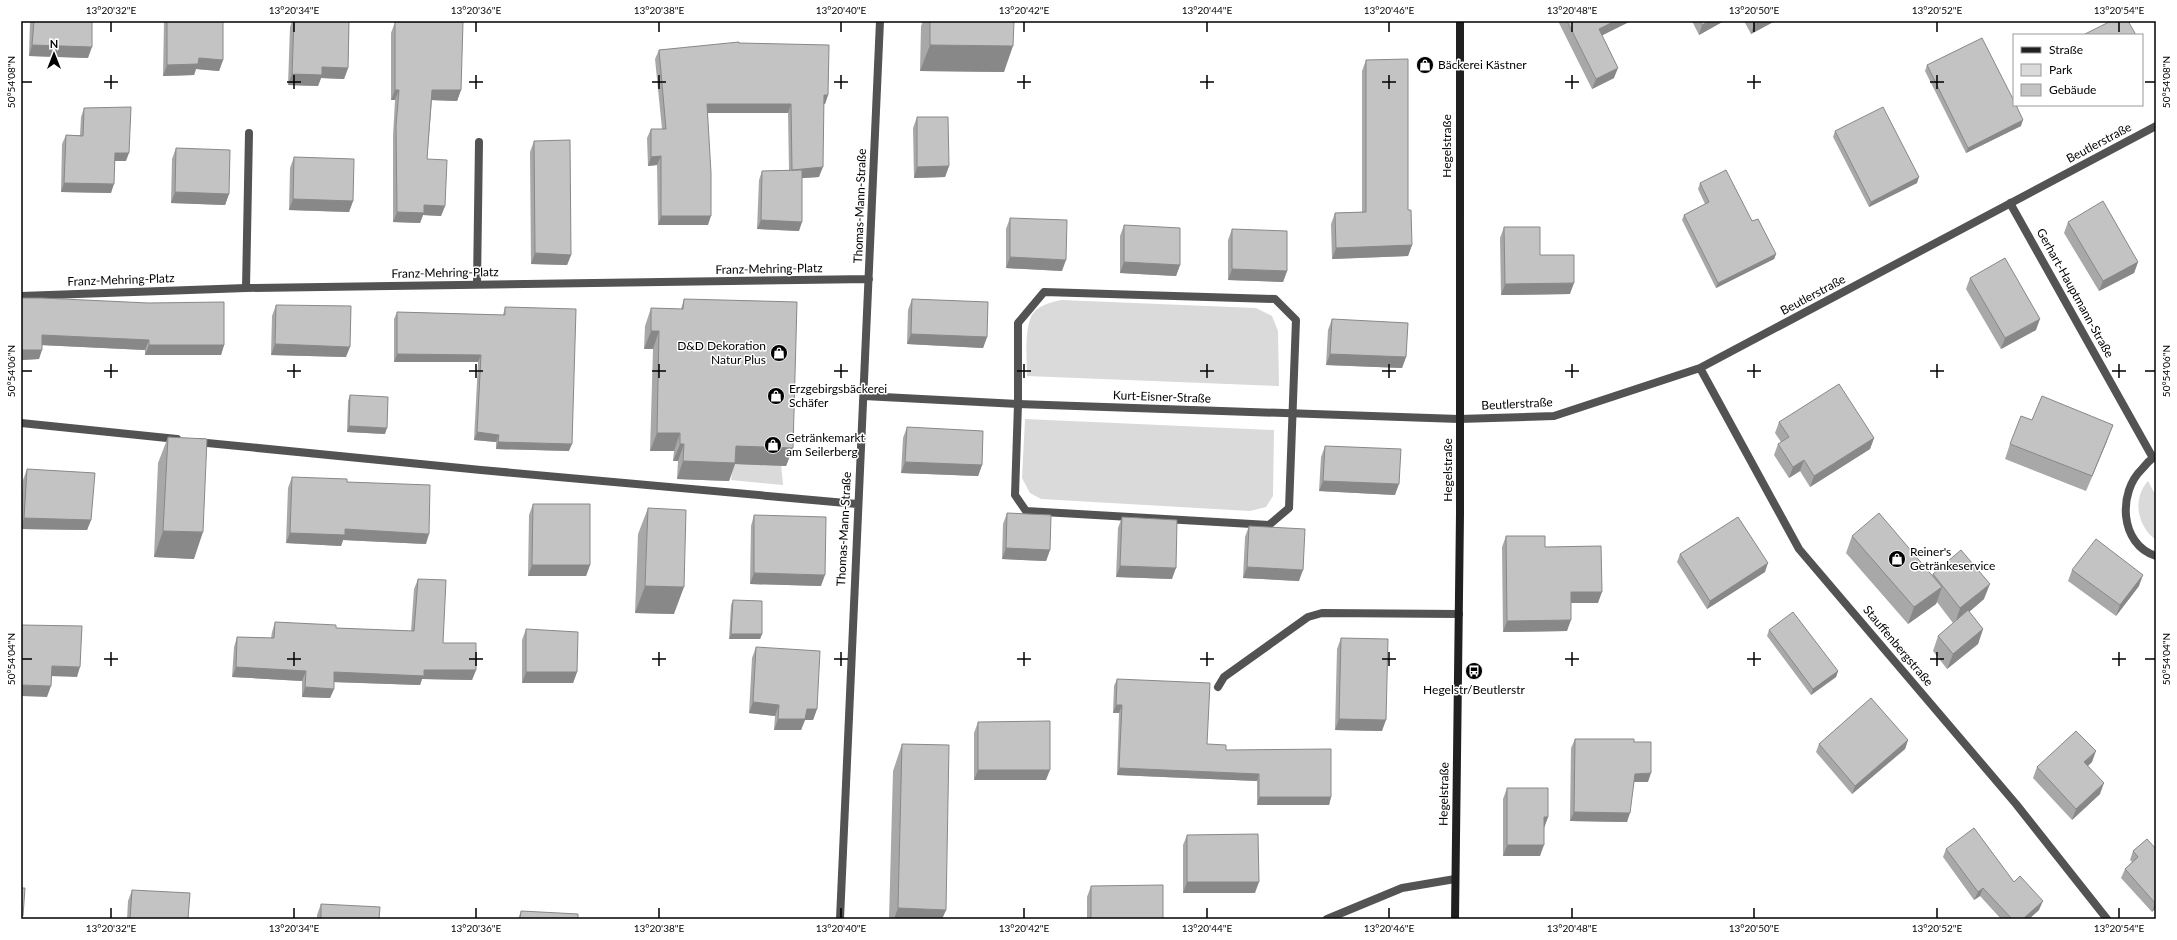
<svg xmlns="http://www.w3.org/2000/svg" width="2177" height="940" viewBox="0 0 2177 940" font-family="Lato,sans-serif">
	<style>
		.green { fill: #dadada }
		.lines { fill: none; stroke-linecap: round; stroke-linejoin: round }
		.lane { stroke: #535353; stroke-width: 8 }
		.street { stroke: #535353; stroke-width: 8 }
		.secondary { stroke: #202020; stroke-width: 8 }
		.wall { fill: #a8a8a8 }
		.shaded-wall { fill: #888 }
		.building { fill: #c3c3c3; stroke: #888 }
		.ticks { fill: none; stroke: #000; stroke-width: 1.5 }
		.labels { text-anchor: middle; stroke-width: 3; stroke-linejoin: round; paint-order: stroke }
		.poi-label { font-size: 12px; fill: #000; stroke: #fff; text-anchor: start }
		.street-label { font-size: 12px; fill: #000; stroke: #fff }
		.neatline { fill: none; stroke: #000; stroke-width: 1.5 }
		.ticks-label { font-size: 10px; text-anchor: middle; fill: #000 }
	</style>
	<rect width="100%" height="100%" fill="#fff"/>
	<path class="green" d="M1061,300L1256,308L1272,316L1278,331L1279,386L1027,376C1027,359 1023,321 1036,310C1043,304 1053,302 1061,300Z
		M1025,419L1274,430L1273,496L1266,507L1250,511L1041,499L1030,493L1022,478Z
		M734,461L781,463L783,485L731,480Z
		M2148,481L2156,496V540C2137,526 2132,499 2148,481Z"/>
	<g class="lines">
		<path class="lane" d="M477,284L479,142
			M246,288L249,133
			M1044,292L1275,299L1296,320L1289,508L1269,525L1026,511L1015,495L1018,404V323Z
			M1218,687L1224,677L1308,617L1322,613L1459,614"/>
		<path class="street" d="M2010,203L2153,458
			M21,296L246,288L869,279
			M1700,368L1799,549L2016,804L2107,919
			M864,396L1018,404L1459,419L1554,416L1700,368L2156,126
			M21,423L177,439
			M197,442L481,470L857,504
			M2156,457C2150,458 2146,465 2142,469C2118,492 2119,544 2156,556
			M840,919C852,620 868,320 880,21
			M1327,919L1402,888L1455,879"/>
		<path class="secondary" d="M1455,919L1460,514V21"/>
	</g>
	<path class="wall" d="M30,21H92L88,58L29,56Z
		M164,21H223V60L219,71L196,69L194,75L163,76Z
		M292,21H349L348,68L344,79L321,78L318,86L288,85L290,27Z
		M923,21H1014L1004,72L920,71L921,26Z
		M1558,21H1631L1602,35L1614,78L1592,89Z
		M1692,21H1724L1699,35Z
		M1744,21H1775L1751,34Z
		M395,22L461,90L457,101L432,100L427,159L445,206L441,216L423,215L420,223L393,222V136L395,100H391V33Z
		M739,43L828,95L825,104H824L819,177L802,178L799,231L757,229L759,180L762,171L789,170L788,113H708V225H658L657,165L648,166L647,138L651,129H662L655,59L659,50Z
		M1366,60L1408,210L1412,245L1408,256L1332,259L1331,224L1335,213L1362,212V71Z
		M1927,65L2021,126L1966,153L1925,71Z
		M84,108L126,161H115L111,193L61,192L62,144L66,135H80L81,117Z
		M917,117L949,166L945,177L914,178L913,128Z
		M1835,131L1917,183L1869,207L1833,137Z
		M534,141L571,255L567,265L531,264L530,152Z
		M176,148L229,194L225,205L171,203L172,159Z
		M294,157L353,201L349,212L289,210L290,168Z
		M1700,183L1776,254L1774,259L1716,288L1682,220L1684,215L1705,204L1698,189Z
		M1010,218L1062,271L1006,268V229Z
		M2068,222L2138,262L2134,273L2099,291L2064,233Z
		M1124,225L1180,265L1176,276L1120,273V236Z
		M1504,227L1540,255L1570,294L1501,295L1500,238Z
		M1232,229L1287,271L1283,282L1228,280V240Z
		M1970,278L2036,330L2001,349L1966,289Z
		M21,298L224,345L221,355H145V350L42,345L39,359L21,360Z
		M684,299L793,448L786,466L735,464L729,481L677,479L678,461H673L674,451H650L653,349H644L645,326L651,308L681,309Z
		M912,299L987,337L983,348L907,344L908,310Z
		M276,305L346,357L271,355L272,316Z
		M505,307L569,451L496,449V442L474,440L478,362H394V319L397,312L503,315Z
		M1332,319L1406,357L1402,368L1326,365L1328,330Z
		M350,395L385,434L347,432L348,401Z
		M2032,420L2107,441L2086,491L2005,459L2010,444Z
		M1779,422L1874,438L1870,449L1810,487L1800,471L1789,478L1774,455L1778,444L1781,442L1775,433Z
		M907,427L982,465L978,476L901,473L903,438Z
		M168,437L194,559L154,557L158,463Z
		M1325,446L1395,495L1319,491L1321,457Z
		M27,469L91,520L87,530L21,529V510L23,480Z
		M292,477L426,544L343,540L341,546L286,543L288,488Z
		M533,504L590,565L586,576H528L529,515Z
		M648,508L674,614L635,613L638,534Z
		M1007,513L1050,550L1046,561L1002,559L1003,524Z
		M754,515L821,586L750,584L751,526Z
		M1122,517L1172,579L1116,577L1118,528Z
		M1249,526L1299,581L1243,578L1245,537Z
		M1506,536L1598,603H1571L1567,631L1503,632L1502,547Z
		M1852,536L1932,575L1933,574L1984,599L1969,612L1983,629L1978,644L1947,669L1933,651L1938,636L1953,623L1937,602L1936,604L1908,624L1846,553Z
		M1680,554L1765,572L1707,609L1677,562Z
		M2072,570L2139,586L2116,616L2068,581Z
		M418,579L443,643L476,670L472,680L422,679L420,685L334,682V689L330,698L302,697V681L232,677L234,647L237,637L271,638L272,632L275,622L336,628L411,631L414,589Z
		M733,600L762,634L760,639H729L731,605Z
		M526,629L577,672L573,683H522V640Z
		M1769,630L1838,671L1836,677L1811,695L1767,636Z
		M1341,638L1382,731L1335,730L1337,649Z
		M756,647L817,709L813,720H805L801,730H774L775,716L749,713L752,658Z
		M1117,679L1207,744L1226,750L1331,797L1329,805H1257V781L1117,775L1119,713H1113L1114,686Z
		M978,722L1046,780H974V733Z
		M1575,739L1634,742L1648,782H1634L1627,822L1570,821L1571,748Z
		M1908,740L1905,749L1852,794L1816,752L1819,744Z
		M902,744L946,910L942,919H889L893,771Z
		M2092,762L2088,766L2100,794L2072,820L2033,778L2037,767Z
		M1507,788L1548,817L1544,828L1540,856H1503V799Z
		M1187,835L1255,893H1183V845Z
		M2147,839L2156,908L2152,912L2121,878L2125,869L2132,862L2130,860L2133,851Z
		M1946,849L2014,882L2039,910L2029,919H2001L1980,896L1974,900L1943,857Z
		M1091,886L1163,919H1087V897Z
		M132,890L188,919H127L128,901Z
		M321,904L379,919H317V915Z
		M521,911L578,919H518Z"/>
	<path class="shaded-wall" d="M1615,21H1631L1595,39L1599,29Z
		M1710,21H1724L1699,35L1702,25Z
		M1761,21H1775L1751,34L1754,24Z
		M32,45L92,47L88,58L29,56Z
		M930,45L1013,46L1004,72L920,71Z
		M199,58L223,60L219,71L196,69L194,75L163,76L167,65Z
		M322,67L348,68L344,79L321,78L318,86L288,85L292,74Z
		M1618,68L1614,78L1592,89L1596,79Z
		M395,90H399L395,100H391Z
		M432,90H461L457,101L429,100Z
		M824,95H828L825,104H820Z
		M707,104H791L788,113H704Z
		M2023,120L2021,126L1966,153L1968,148Z
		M115,153H129L126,161H112Z
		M661,156L657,165L648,166L651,157Z
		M949,166L945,177L914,178L917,167Z
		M823,167L819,177L789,179L792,170Z
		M1919,177L1917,183L1869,207L1871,202Z
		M64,183L114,184L111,193L61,192Z
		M175,192L229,194L225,205L171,203Z
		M293,199L353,201L349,212L289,210Z
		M424,205L445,206L441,216L423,215L420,223L393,222L397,212Z
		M661,216H711L708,225H658Z
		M761,220L802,222L799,231L757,229Z
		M1412,245L1408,256L1332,259L1336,248Z
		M535,253L571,255L567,265L531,264Z
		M1776,254L1774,259L1716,288L1718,283Z
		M1010,257L1066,260L1062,271L1006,268Z
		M1124,262L1180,265L1176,276L1120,273Z
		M2138,262L2134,273L2099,291L2103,281Z
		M1232,269L1287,271L1283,282L1228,280Z
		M1574,283L1570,294L1501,295L1505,284Z
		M2040,319L2036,330L2001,349L2005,338Z
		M651,331H659L653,349H644Z
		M911,334L987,337L983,348L907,344Z
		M42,335L149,340L145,350L39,345Z
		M275,344L350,347L346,357L271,355Z
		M149,345H224L221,355H145Z
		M21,350H42L39,359L21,360Z
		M397,354L481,355L478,362H394Z
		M1330,354L1406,357L1402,368L1326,365Z
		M2113,425L2107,441L2086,491L2092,476Z
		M349,426L387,428L385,434L347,432Z
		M477,432L499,435L496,442L474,440Z
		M657,433H680L674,451H650Z
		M1874,438L1870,449L1810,487L1814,476Z
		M498,442L572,444L569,451L496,449Z
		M680,444H684L678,461H673Z
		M736,446L793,448L786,466L735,464L729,481L677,479L683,461Z
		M1804,460L1800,471L1789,478L1793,467Z
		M905,462L982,465L978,476L901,473Z
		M1323,481L1399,484L1395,495L1319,491Z
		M24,518L91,520L87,530L21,529V526Z
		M345,529L429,534L426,544L343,540L341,546L286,543L290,533Z
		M163,531L203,532L194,559L154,557Z
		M1006,548L1050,550L1046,561L1002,559Z
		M1768,563L1765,572L1707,609L1710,601Z
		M532,565H590L586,576H528Z
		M1120,566L1176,568L1172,579L1116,577Z
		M1247,567L1303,570L1299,581L1243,578Z
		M754,573L825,575L821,586L750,584Z
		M2143,575L2139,586L2116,616L2120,605Z
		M1990,584L1984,599L1955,624L1960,608Z
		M645,586L684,587L674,614L635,613Z
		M1942,587L1936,604L1908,624L1914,607Z
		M1571,592H1602L1598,603H1567Z
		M1571,620L1567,631L1503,632L1507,621Z
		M1983,629L1978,644L1947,669L1953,654Z
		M731,634H762L760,639H729Z
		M52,666L80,667L77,677L49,676Z
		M236,667L306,671L302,681L232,677Z
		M424,670H476L472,680L422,679L420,685L331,682L334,672Z
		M1838,671L1836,677L1811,695L1813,689Z
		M526,672H577L573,683H522Z
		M21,685L51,686L47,697L21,696Z
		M305,687L334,689L330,698L302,697Z
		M753,702L779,705L775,716L749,713Z
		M1116,705H1122L1119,713H1113Z
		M807,709H817L813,720H805L801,730H774L778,719Z
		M1339,719L1386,720L1382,731L1335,730Z
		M1908,740L1905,749L1852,794L1855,786Z
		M2096,751L2092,762L2080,773L2084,762Z
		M1119,768L1259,774L1257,781L1117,775Z
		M978,770H1050L1046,780H974Z
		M1651,773L1648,782H1632L1635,774Z
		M2104,783L2100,794L2072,820L2076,809Z
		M1259,797H1331L1329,805H1257Z
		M1574,812L1630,813L1627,822L1570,821Z
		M1544,817H1548L1544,828Z
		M1507,845H1544L1540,856H1503Z
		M1187,882H1259L1255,893H1183Z
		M1983,888L1980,896L1974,900L1978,892Z
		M2043,901L2039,910L2029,919H2023Z
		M2156,902V908L2152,912L2155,903Z
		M898,908L946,910L942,919H894Z"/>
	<path class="building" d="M34,21H92V47L32,45Z
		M167,21H223V60L199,58L198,64L167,65Z
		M294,21H349L348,68L322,67V75L292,74Z
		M930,21H1014L1013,46L930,45Z
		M1567,21H1615L1599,29L1618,68L1596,79Z
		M1700,21H1710L1702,25Z
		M1753,21H1761L1754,24Z
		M2111,21H2128L2136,35H2083Z
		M395,22H463L461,90H432L427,159L447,160L445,206L424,205V213L397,212L396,126L399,90H395Z
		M1982,38L2014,101V105H2016L2023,120L1968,148L1927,65Z
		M739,42V43L829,45L828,95H824L823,167L792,170L791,104H707L711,173V216H661V156L651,157V129H666L659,50Z
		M1408,59V210H1411L1412,245L1336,248L1335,213L1366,212V60Z
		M131,107L129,153H115L114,184L64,183L66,135L83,136L84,108Z
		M1883,107L1919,177L1871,202L1835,131Z
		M917,117H948L949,166L917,167Z
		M570,140L571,255L535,253L534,141Z
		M176,148L230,150L229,194L175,192Z
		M294,157L354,159L353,201L293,199Z
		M802,170V222L761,220L762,171Z
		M1726,170L1752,221L1758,219L1776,254L1718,283L1684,215L1709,202L1700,183Z
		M2103,201L2138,262L2103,281L2068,222Z
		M1010,218L1067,220L1066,260L1010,257Z
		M1124,225L1180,228V265L1124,262Z
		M1504,227H1540V255H1574V283L1505,284Z
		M1232,229L1287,231V271L1232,269Z
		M2005,258L2040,319L2005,338L1970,278Z
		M21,298H42L148,303L224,302V345H149V340L42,335V350H21Z
		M684,299L797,302L793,448L736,446L735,463L683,461L684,444H680V433H657L659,331H651V308L683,309Z
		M912,299L988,302L987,337L911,334Z
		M276,305L351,306L350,347L275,344Z
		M505,307L576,309L572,444L498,442L499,435L477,432L481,355L397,354V312L505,315Z
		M1332,319L1408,323L1406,357L1330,354Z
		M1839,384L1874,438L1814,476L1804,460L1793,467L1778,444L1789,437L1779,422Z
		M350,395L388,397L387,428L349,426Z
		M2042,396L2113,425L2092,476L2010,444L2021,416L2032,420Z
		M907,427L983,431L982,465L905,462Z
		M168,437L207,439L203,532L163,531Z
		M1325,446L1401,449L1399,484L1323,481Z
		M27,469L95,473L91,520L24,518Z
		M292,477L347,479V482L430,485L429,534L345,529V535L290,533Z
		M533,504H590V565H532Z
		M648,508L686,510L684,587L645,586Z
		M1007,513L1051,515L1050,550L1006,548Z
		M1879,513L1942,587L1914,607L1852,536Z
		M754,515L826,517L825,575L754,573Z
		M1122,517L1177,520L1176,568L1120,566Z
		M1738,517L1768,563L1710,601L1680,554Z
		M1249,526L1305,529L1303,570L1247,567Z
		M1506,536H1545V547L1601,546L1602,592H1571V620L1507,621Z
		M2096,539L2143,575L2120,605L2072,570Z
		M1961,550L1990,584L1960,608L1933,574Z
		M418,579L446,580L443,643H476V670H424V676L334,672V689L305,687L306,671L236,667L237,637L274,638L275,622L336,625V628L414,631Z
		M733,600L762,601V634H731Z
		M1968,610L1983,629L1953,654L1938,636Z
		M1793,612L1838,671L1813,689L1769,630Z
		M21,625L82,626L80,667L52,666L51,686L21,685Z
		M526,629L578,632L577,672H526Z
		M1341,638L1388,639L1386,720L1339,719Z
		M756,647L820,651L817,709H807L805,719H778L779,705L753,702Z
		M1117,679L1210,683L1207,744L1226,745V750L1331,749V797H1259V774L1119,768L1122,705H1116Z
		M1871,698L1908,740L1855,786L1819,744Z
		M1050,721V770H978V722Z
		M2076,731L2096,751L2084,762L2104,783L2076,809L2037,767Z
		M1575,739H1634V742H1651V773L1635,774L1630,813L1574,812Z
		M902,744L949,745L946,910L898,908Z
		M1507,788H1548V817H1544V845H1507Z
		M1974,828L2014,882L2020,876L2043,901L2023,919H2012L1983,888L1978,892L1946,849Z
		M1258,834L1259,882H1187V835Z
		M2147,839L2156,849V902L2155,903L2125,869L2138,857L2133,851Z
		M1163,885V919H1091V886Z
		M21,888H25L23,916H21Z
		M132,890L190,893L188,919H130Z
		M321,904L380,907L379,919H321Z
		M521,911L578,914V919H520Z"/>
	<path class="ticks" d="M111,22V32M294,22V32M476,22V32M659,22V32M841,22V32M1024,22V32M1207,22V32M1389,22V32M1572,22V32M1754,22V32M1937,22V32M2119,22V32M111,75V89M294,75V89M476,75V89M659,75V89M841,75V89M1024,75V89M1207,75V89M1389,75V89M1572,75V89M1754,75V89M1937,75V89M22,82H32M104,82H118M287,82H301M469,82H483M652,82H666M834,82H848M1017,82H1031M1200,82H1214M1382,82H1396M1565,82H1579M1747,82H1761M1930,82H1944M2145,82H2155M111,364V378M294,364V378M476,364V378M659,364V378M841,364V378M1024,364V378M1207,364V378M1389,364V378M1572,364V378M1754,364V378M1937,364V378M2119,364V378M22,371H32M104,371H118M287,371H301M469,371H483M652,371H666M834,371H848M1017,371H1031M1200,371H1214M1382,371H1396M1565,371H1579M1747,371H1761M1930,371H1944M2112,371H2126M2145,371H2155M111,652V666M294,652V666M476,652V666M659,652V666M841,652V666M1024,652V666M1207,652V666M1389,652V666M1572,652V666M1754,652V666M1937,652V666M2119,652V666M22,659H32M104,659H118M287,659H301M469,659H483M652,659H666M834,659H848M1017,659H1031M1200,659H1214M1382,659H1396M1565,659H1579M1747,659H1761M1930,659H1944M2112,659H2126M2145,659H2155M111,908V918M294,908V918M476,908V918M659,908V918M841,908V918M1024,908V918M1207,908V918M1389,908V918M1572,908V918M1754,908V918M1937,908V918M2119,908V918"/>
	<defs>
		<g id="shop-disc" transform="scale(0.9)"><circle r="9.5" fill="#000" stroke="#fff"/><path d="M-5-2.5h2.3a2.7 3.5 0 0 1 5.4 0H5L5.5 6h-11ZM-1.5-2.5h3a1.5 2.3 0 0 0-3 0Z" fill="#fff"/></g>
		<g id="bus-disc" transform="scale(0.9)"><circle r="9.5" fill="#000" stroke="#fff"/><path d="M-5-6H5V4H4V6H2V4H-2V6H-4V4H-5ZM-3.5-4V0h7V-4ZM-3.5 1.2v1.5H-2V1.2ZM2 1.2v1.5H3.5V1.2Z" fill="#fff"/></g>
	</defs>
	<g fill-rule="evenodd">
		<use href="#shop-disc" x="1425" y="65"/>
		<use href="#shop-disc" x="779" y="353"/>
		<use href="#shop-disc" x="776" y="396"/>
		<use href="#shop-disc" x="773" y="445"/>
		<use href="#shop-disc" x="1897" y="559"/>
		<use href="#bus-disc" x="1474" y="671"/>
	</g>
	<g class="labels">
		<g class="poi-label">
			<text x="1438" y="69">Bäckerei Kästner</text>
			<text x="766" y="350" text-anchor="end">D&amp;D Dekoration<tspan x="766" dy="14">Natur Plus</tspan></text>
			<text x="789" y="393">Erzgebirgsbäckerei<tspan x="789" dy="14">Schäfer</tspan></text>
			<text x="786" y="442">Getränkemarkt<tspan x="786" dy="14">am Seilerberg</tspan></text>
			<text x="1910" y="556">Reiner's<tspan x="1910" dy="14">Getränkeservice</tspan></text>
			<text x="1474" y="694" text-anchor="middle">Hegelstr/Beutlerstr</text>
		</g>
		<g class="street-label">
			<text transform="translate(2099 143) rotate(-28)" y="4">Beutlerstraße</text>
			<text transform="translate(1447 146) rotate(-90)" y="4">Hegelstraße</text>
			<text transform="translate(860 206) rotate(-88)" y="4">Thomas-Mann-Straße</text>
			<text transform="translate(769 269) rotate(-1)" y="4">Franz-Mehring-Platz</text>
			<text transform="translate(445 273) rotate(-1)" y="4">Franz-Mehring-Platz</text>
			<text transform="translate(121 280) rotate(-2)" y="4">Franz-Mehring-Platz</text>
			<text transform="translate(2075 293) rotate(61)" y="4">Gerhart-Hauptmann-Straße</text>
			<text transform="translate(1813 295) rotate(-28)" y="4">Beutlerstraße</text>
			<text transform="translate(1162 397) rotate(2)" y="4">Kurt-Eisner-Straße</text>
			<text transform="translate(1517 404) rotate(-3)" y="4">Beutlerstraße</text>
			<text transform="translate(1448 470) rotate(-90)" y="4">Hegelstraße</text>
			<text transform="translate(844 529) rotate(-87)" y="4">Thomas-Mann-Straße</text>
			<text transform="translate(1898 646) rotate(50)" y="4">Stauffenbergstraße</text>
			<text transform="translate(1444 794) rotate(-89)" y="4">Hegelstraße</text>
		</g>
	</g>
	<rect width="2177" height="940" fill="none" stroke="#ffffff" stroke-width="44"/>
	<rect x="2013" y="34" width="130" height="72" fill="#ffffff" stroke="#999999"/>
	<rect x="2021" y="47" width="20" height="6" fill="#202020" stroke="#999999"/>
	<text x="2049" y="54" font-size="12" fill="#000000">Straße</text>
	<rect x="2021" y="64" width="20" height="12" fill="#dadada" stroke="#999999"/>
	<text x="2049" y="74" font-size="12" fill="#000000">Park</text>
	<rect x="2021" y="84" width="20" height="12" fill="#c3c3c3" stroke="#999999"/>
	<text x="2049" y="94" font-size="12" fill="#000000">Gebäude</text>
	<g transform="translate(54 54)" stroke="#ffffff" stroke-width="3" paint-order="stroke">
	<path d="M0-3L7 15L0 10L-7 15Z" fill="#000000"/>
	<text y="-6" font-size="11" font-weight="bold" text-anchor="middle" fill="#000000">N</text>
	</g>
	<rect x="22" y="22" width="2133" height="896" class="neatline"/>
	<g class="ticks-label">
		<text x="111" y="14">13°20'32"E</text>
		<text x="294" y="14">13°20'34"E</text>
		<text x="476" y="14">13°20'36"E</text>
		<text x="659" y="14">13°20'38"E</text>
		<text x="841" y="14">13°20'40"E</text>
		<text x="1024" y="14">13°20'42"E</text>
		<text x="1207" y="14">13°20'44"E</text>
		<text x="1389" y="14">13°20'46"E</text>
		<text x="1572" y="14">13°20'48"E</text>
		<text x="1754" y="14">13°20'50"E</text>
		<text x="1937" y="14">13°20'52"E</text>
		<text x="2119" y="14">13°20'54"E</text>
		<text transform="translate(11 82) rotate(-90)" y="4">50°54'08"N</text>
		<text transform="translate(2166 82) rotate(-90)" y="4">50°54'08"N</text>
		<text transform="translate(11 371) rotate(-90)" y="4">50°54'06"N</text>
		<text transform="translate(2166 371) rotate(-90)" y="4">50°54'06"N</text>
		<text transform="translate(11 659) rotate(-90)" y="4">50°54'04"N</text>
		<text transform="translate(2166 659) rotate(-90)" y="4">50°54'04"N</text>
		<text x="111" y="932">13°20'32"E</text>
		<text x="294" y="932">13°20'34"E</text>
		<text x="476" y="932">13°20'36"E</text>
		<text x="659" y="932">13°20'38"E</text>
		<text x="841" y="932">13°20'40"E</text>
		<text x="1024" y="932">13°20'42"E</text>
		<text x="1207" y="932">13°20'44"E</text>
		<text x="1389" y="932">13°20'46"E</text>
		<text x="1572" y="932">13°20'48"E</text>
		<text x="1754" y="932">13°20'50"E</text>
		<text x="1937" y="932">13°20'52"E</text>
		<text x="2119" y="932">13°20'54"E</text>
	</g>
</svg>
